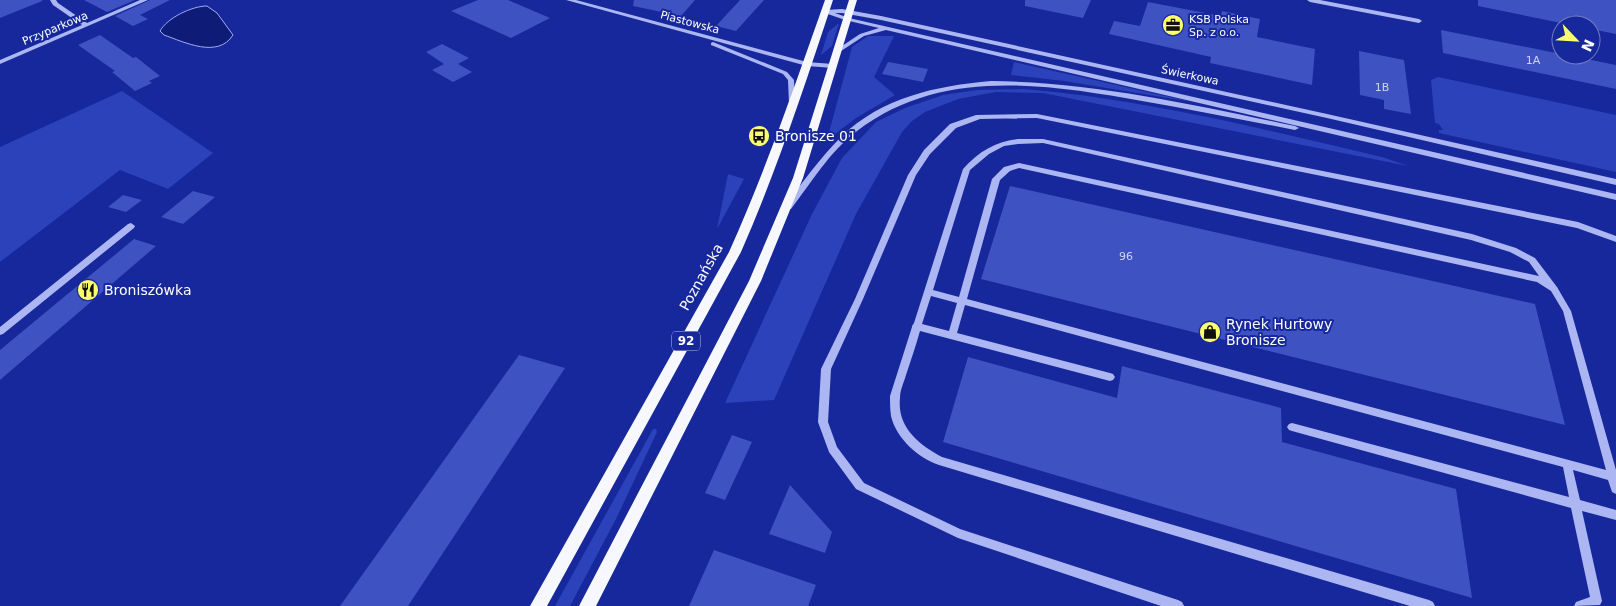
<svg xmlns="http://www.w3.org/2000/svg" width="1616" height="606" viewBox="0 0 1616 606" font-family="'DejaVu Sans',sans-serif">
	<style>
		.green { fill: #2c42ba }
		.water { fill: #0e1c77; stroke: #9dacf5 }
		.building { fill: #3e52c1 }
		.lines { fill: none; stroke-linecap: round; stroke-linejoin: round }
		.minor { fill: #abb6f2; fill-rule: evenodd }
		.major { fill: #f6f7ff; fill-rule: evenodd }
		.labels { text-anchor: middle; stroke-width: 4; stroke-linejoin: round; paint-order: stroke }
		.far-poi-label { font-size: 11px; fill: #fff; stroke: #16289b; text-anchor: start }
		.far-street-label { font-size: 11px; fill: #fff; stroke: #16289b }
		.number-label { font-size: 11px; fill: #cfd4f0 }
		.shield { fill: #16289b; stroke: #b9bee1; stroke-width: 1 }
		.shield-label { font-size: 12px; font-weight: bold; fill: #fff }
		.poi-label { font-size: 14px; fill: #fff; stroke: #16289b; text-anchor: start }
		.street-label { font-size: 14px; fill: #fff; stroke: #16289b }
	</style>
	<rect width="100%" height="100%" fill="#16289b"/>
	<path class="green" d="M839,23L832,46L821,55L828,32Z
		M868,36H894L874,77L895,95L856,118L827,140L852,47Z
		M1014,62L1192,102L1064,81L1011,75Z
		M1438,77L1616,115V172L1439,133V130H1443L1439,124L1435,123L1431,80Z
		M1023,89C1145,99 1263,129 1382,157L1408,166L1043,93L996,92L958,99L925,112L912,121L902,132L856,214L774,400L725,403L812,214L842,158L876,122L905,108L943,95L977,90Z
		M122,91L213,153L168,189L120,170L0,262V147Z
		M728,174L744,179L717,229Z
		M653,429H656L657,432L616,519L570,606H555Z"/>
	<path class="water" d="M207,6L217,13L233,35C218,59 184,42 164,35L160,31C167,18 192,6 207,6Z"/>
	<path class="building" d="M0,0H42V1L0,18Z
		M84,0H135L107,12Z
		M150,0H170L140,15L148,19L133,26L115,16Z
		M478,0H508L550,18L511,38L451,11Z
		M634,0H695L681,16L633,6Z
		M740,0H764L736,31L716,26Z
		M1025,0H1091L1083,18L1025,6Z
		M1478,0H1616V34L1591,29V25H1571L1478,6Z
		M1148,2L1221,16L1222,11L1260,19L1257,37L1315,49L1312,85L1210,63L1211,57L1109,34L1114,21L1140,26Z
		M1441,30L1616,65V89L1443,53Z
		M100,35L133,58L136,57L160,76L149,81L152,83L135,91L112,72L115,71L78,45Z
		M442,44L469,58L458,64L472,72L453,82L432,70L444,64L426,52Z
		M1359,51L1404,60L1411,114L1384,109V100L1360,95Z
		M888,62L928,69L923,82L882,74Z
		M1010,186L1535,304L1565,425L981,279Z
		M193,191L215,197L183,224L161,217Z
		M123,195L142,200L126,212L108,207Z
		M134,239L156,246L0,380V350Z
		M519,355L565,368L408,606H340Z
		M968,357L1117,398L1122,366L1281,408L1282,442L1456,489L1472,598L943,442Z
		M732,435L752,442L725,500L705,493Z
		M790,485L832,532L825,553L769,534Z
		M714,550L816,585L808,606H689Z"/>
	<g class="lines">
		<path class="minor" d="M50,0H56L58,3L87,23L140,0H148L0,64V60L82,25L53,5Z
			M566,0H576L807,62L833,64L836,66L833,68L807,66Z
			M1307,0H1320L1419,19L1422,21L1419,23L1310,2Z
			M842,9L881,16L1327,114L1616,179V185L1327,118L881,20L842,13H835L849,18L1616,194V200L886,30L864,36L838,53L835,51L836,50L860,34L879,28L845,20L822,12L825,10Z
			M713,42L787,72L794,80L795,106H791L789,104L788,80L783,74L711,45V43Z
			M991,81C1094,82 1195,105 1295,126L1299,128L1295,130C1244,120 1193,110 1142,101C1046,84 940,67 857,131C830,151 811,183 791,209H785L784,207L785,205C803,182 820,158 841,137C882,97 936,86 991,81Z
			M1037,114L1578,222L1616,236V242L1577,228L1037,118L980,119L956,128L930,154L916,175L863,299L831,369L828,422L837,447L864,483L960,529L1178,600L1182,602L1184,606H1161L958,538L856,489L829,452L818,422L821,369L855,299L908,175L924,150L950,124L976,115Z
			M1018,139H1043L1472,234L1516,248L1535,258L1557,287L1571,311L1616,470V494L1612,492L1608,480L1573,470L1580,500L1616,510V520L1582,511L1602,601L1600,605L1574,606L1576,602L1590,597L1571,508L1292,431L1289,430L1287,427L1289,424L1292,423L1569,497L1563,467L965,305L957,333L1110,373L1113,374L1115,377L1113,380L1110,381L920,331C916,345 911,360 906,375C904,382 900,390 900,398C897,427 918,444 942,457L1429,600L1433,602L1435,606H1410L939,465C918,458 896,438 891,416C890,409 890,402 890,396L912,327V326L914,323L963,169C978,152 996,141 1018,139ZM1043,143L1471,240L1510,252L1529,262L1539,276L1019,163L1004,167L992,179L959,297L933,290L970,170L989,154L1004,146L1018,144ZM1019,168L1537,282L1551,291L1563,311L1606,470L967,299L1000,180L1010,171ZM931,296L957,303L949,331L922,324Z
			M131,223L135,226L134,228L3,334L0,335V327L128,224Z"/>
		<path class="major" d="M825,0H833C805,85 777,170 741,252L547,606H530L729,252C766,170 795,85 825,0Z
			M849,0H857L803,178L761,281L596,606H579L749,281L793,178Z"/>
	</g>
	<defs>
		<g id="office-disc" transform="scale(1.125)"><circle r="9.5" fill="#feff6c" stroke="#16289b"/><path d="M-6-3h4V-5.5h4V-3h4V5H-6ZM-1-4.5V-3h2v-1.5ZM-6 0V1H6V0Z" fill="#111"/></g>
		<g id="bus-disc" transform="scale(1.125)"><circle r="9.5" fill="#feff6c" stroke="#16289b"/><path d="M-5-6H5V4H4V6H2V4H-2V6H-4V4H-5ZM-3.5-4V0h7V-4ZM-3.5 1.2v1.5H-2V1.2ZM2 1.2v1.5H3.5V1.2Z" fill="#111"/></g>
		<g id="restaurant-disc" transform="scale(1.125)"><circle r="9.5" fill="#feff6c" stroke="#16289b"/><path d="M-5-6h1v4h1v-4h1v4h1v-4h1v5L-1.5 .5V6h-2V.5L-5-1ZM5-6V6H3V1.5H1.5Q1.5-4 5-6Z" fill="#111"/></g>
		<g id="shop-disc" transform="scale(1.125)"><circle r="9.5" fill="#feff6c" stroke="#16289b"/><path d="M-5-2.5h2.3a2.7 3.5 0 0 1 5.4 0H5L5.5 6h-11ZM-1.5-2.5h3a1.5 2.3 0 0 0-3 0Z" fill="#111"/></g>
	</defs>
	<g fill-rule="evenodd">
		<use href="#office-disc" x="1173" y="25"/>
		<use href="#bus-disc" x="759" y="136"/>
		<use href="#restaurant-disc" x="88" y="290"/>
		<use href="#shop-disc" x="1210" y="332"/>
	</g>
	<g class="labels">
		<g class="far-poi-label">
			<text x="1189" y="23">KSB Polska<tspan x="1189" dy="13">Sp. z o.o.</tspan></text>
		</g>
		<g class="far-street-label">
			<text transform="translate(690 22) rotate(15)" y="4">Piastowska</text>
			<text transform="translate(55 28) rotate(-23)" y="4">Przyparkowa</text>
			<text transform="translate(1190 75) rotate(12)" y="4">Świerkowa</text>
		</g>
		<g class="number-label">
			<text x="1533" y="64">1A</text>
			<text x="1382" y="91">1B</text>
			<text x="1126" y="260">96</text>
		</g>
		<rect class="shield" x="672" y="331.5" width="28" height="19" rx="4"/>
		<g class="shield-label">
			<text x="686" y="345">92</text>
		</g>
		<g class="poi-label">
			<text x="775" y="141">Bronisze 01</text>
			<text x="104" y="295">Broniszówka</text>
			<text x="1226" y="329">Rynek Hurtowy<tspan x="1226" dy="16">Bronisze</tspan></text>
		</g>
		<g class="street-label">
			<text transform="translate(701 277) rotate(-61)" y="5">Poznańska</text>
		</g>
	</g>
	<g transform="translate(1576 40) rotate(115)"><circle r="24" fill="#16289b" stroke="#737ec3"/>
	<path d="M0-4L9 19L0 12L-9 19Z" fill="#feff6c"/>
	<text y="-8" font-size="14" font-weight="bold" text-anchor="middle" fill="#ffffff">N</text>
	</g>
</svg>
